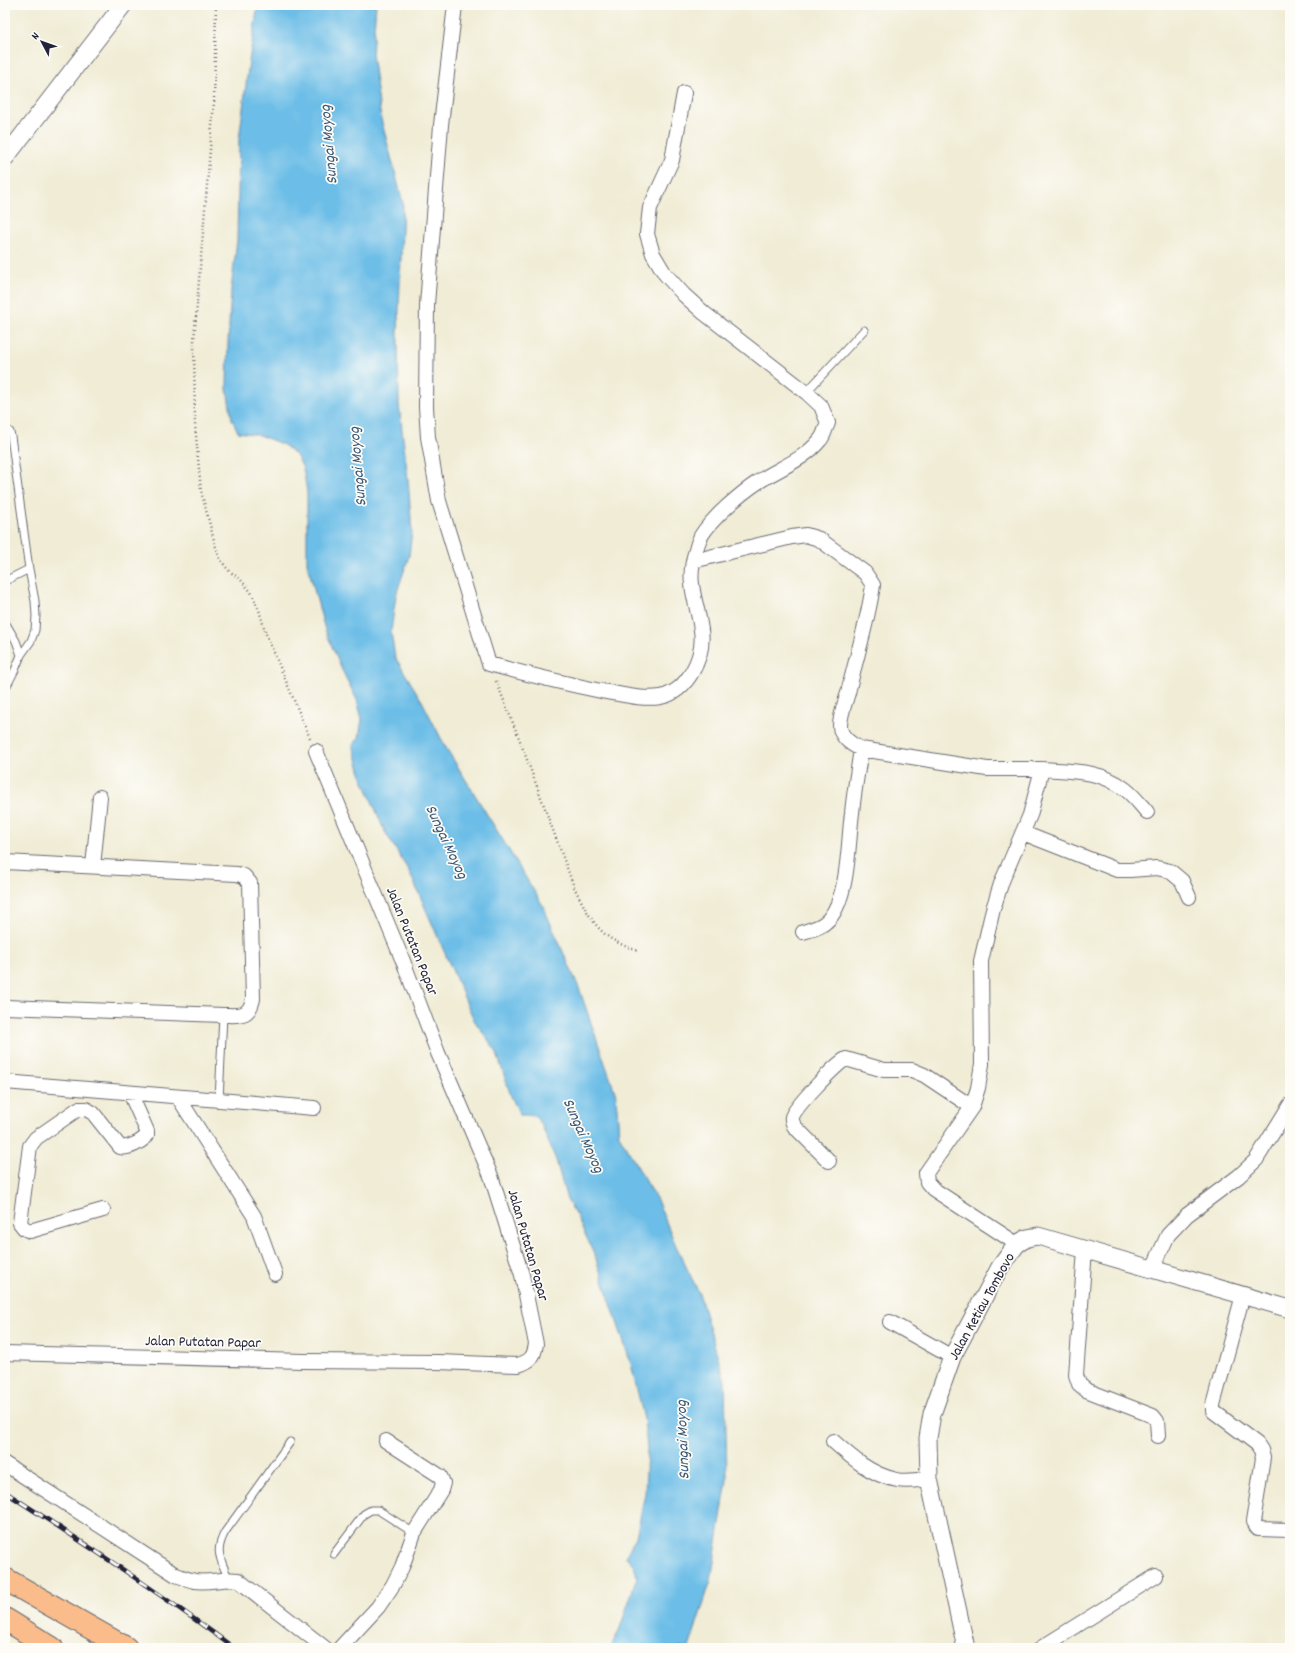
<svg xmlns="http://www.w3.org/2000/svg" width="1295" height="1653" viewBox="0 0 1295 1653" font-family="Dekko,sans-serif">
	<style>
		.water { fill: #6cbde7; stroke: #477091 }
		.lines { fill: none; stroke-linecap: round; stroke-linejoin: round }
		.service-casing { stroke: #6a6971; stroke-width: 9 }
		.minor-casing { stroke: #6a6971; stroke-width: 16 }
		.tertiary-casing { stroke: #6a6971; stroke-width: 19 }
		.trunk-casing { stroke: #6a6971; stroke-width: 24 }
		.path { stroke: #6a6971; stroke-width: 2.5; stroke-dasharray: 1 3; stroke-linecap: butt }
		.service { stroke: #fff; stroke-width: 7 }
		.minor { stroke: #fff; stroke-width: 14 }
		.tertiary { stroke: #fff; stroke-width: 17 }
		.trunk { stroke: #fabc8b; stroke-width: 22 }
		.rail-casing { stroke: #22223b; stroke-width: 4.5 }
		.rail { stroke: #fdfcf7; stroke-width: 3; stroke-dasharray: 9; stroke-linecap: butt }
		.labels { text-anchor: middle; stroke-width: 3.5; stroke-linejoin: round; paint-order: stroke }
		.street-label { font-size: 15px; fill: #22223b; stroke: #fdfcf7 }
		.water-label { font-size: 16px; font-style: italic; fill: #3c5877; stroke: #fdfcf7 }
	</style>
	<rect width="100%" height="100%" fill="#fdfcf7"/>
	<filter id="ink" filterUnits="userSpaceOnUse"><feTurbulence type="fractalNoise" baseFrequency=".025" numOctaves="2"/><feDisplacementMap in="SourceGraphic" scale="8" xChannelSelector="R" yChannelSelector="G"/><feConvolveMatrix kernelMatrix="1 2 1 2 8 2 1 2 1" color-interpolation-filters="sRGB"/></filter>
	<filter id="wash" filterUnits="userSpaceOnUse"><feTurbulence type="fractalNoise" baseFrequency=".012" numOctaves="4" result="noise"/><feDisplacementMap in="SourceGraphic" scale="16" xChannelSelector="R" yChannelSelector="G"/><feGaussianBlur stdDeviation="0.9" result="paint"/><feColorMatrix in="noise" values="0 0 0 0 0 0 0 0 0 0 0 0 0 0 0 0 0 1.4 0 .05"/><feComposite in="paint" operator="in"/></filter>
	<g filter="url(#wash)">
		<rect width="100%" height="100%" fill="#f0ecd5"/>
		<path class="water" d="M258,5H376L372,54L381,119L403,203L398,335L399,405L408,479L412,531L409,556L396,595L391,632L395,657L422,701L445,746L542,904L579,988L616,1095L619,1135L657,1200L676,1246L699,1293L725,1381L727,1480L711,1580L689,1648H611L620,1628L637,1577L634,1565L625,1557L636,1537L645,1494L647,1448L644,1419L631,1364L594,1253L576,1215L567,1200L556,1160L541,1124L536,1117L528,1115H520L511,1096L496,1051L474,1020L410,873L384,830L362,777L353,744L359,738L362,719L357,700L342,670L325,630L307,563V492L303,468L296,455L284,445L259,435L238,432L232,419L227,389L228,343L231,290L237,240L239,140L249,61Z"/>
	</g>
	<g filter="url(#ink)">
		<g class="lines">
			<g class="service-casing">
				<path id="service" d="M807,393L812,386L864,330
					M5,428L10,432L11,436L29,569L5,581
					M5,622L16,641L21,655
					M5,689L15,670L21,655L31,641L35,630L36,616L35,601L29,569
					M219,1100L223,1015
					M334,1554L364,1514L371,1510H378L414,1533
					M228,1578C221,1559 214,1552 225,1532L290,1442"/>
			</g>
			<g class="minor-casing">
				<path id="minor" d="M455,5L441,125L427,305L426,407L428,437L439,501L489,664C526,674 563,683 601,691C621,694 640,700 661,697C688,691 705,656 701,630C697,599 685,583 696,550C697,546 699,540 701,536C712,518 740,494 758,482C779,468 804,460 820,440C824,436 825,429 828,423L821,406L807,393L704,313L684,295L665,274L653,254L647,234L650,208L672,160L684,93
					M693,561L792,537L806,535L819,539L865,573L873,585C868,622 856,657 848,693C845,703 840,715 840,726C840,737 852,745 861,749L987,769H1042L1030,815L1002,881L993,909L981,961L982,1064L978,1088L972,1107L926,1173L927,1182L933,1189L1017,1244
					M1042,769C1072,771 1100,770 1125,789C1133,795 1140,804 1147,812
					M1023,833L1117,870H1130L1157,868L1170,871L1182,881L1189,897
					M5,862L237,874L244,876L250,883L253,999C249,1018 239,1015 223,1015L5,1007
					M93,866L100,797
					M803,932C813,929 822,927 829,919C849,896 848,842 852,813C854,791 858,770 861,749
					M5,1082L314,1108
					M178,1097L254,1216L275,1274
					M829,1161L794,1126C793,1123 791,1120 792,1117C795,1107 836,1064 846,1059L884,1070H912L924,1075L972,1107
					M103,1210L30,1231L24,1228L20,1223L30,1146L36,1138L78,1109H86L93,1113L120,1147C128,1149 142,1142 147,1135V1131L130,1093
					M1085,1249L1076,1375L1079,1384L1086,1390L1153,1416L1157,1421L1158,1436
					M1153,1268L1168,1235L1187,1215L1239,1176L1256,1160L1290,1105
					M1243,1295L1213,1405V1411L1257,1444L1261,1450L1263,1458L1253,1522L1258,1529L1290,1530
					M890,1322L952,1357
					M5,1353L303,1361L438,1362L518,1365C531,1361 534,1357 536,1344L522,1275L491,1176L438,1053L403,961L316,751
					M833,1441C852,1458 871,1475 897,1480C907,1482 919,1480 929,1479
					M5,1464L176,1575C182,1577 189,1580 195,1581C210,1583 223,1578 238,1580L325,1648
					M340,1648L378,1607L393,1585L402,1567L414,1533L441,1490L443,1483L440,1476L386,1441
					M1041,1648L1156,1576"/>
			</g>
			<g class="tertiary-casing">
				<path id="tertiary" d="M5,158L123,5
					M966,1648L929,1479L928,1438L932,1414L952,1357L1000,1267L1017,1244L1027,1238L1038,1236L1290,1309"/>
			</g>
			<g class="trunk-casing">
				<path id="trunk" d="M5,1579L126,1648
					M5,1619L52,1648"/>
			</g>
			<path class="path" d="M216,5L214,102L194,340L195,424L201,491L215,544L220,559L228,570L241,580L251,592L259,610L266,634L310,738
				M496,681L519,738L574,887C584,906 594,930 615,941C622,945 630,948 638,951"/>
			<use href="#service" class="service"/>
			<use href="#minor" class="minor"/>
			<use href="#tertiary" class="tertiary"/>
			<use href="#trunk" class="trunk"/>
			<g class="rail-casing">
				<path id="rail" d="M5,1492C83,1542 160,1593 234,1648"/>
			</g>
			<use href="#rail" class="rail"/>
		</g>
	</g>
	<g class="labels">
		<g class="street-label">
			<text transform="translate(413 941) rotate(68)" y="5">Jalan Putatan Papar</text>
			<text transform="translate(529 1245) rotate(74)" y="5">Jalan Putatan Papar</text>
			<text transform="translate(981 1306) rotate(-61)" y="5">Jalan Ketiau Tombovo</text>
			<text transform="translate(203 1341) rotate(1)" y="5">Jalan Putatan Papar</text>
		</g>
		<g class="water-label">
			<text transform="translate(327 145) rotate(-95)" y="6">Sungai Moyog</text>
			<text transform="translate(356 467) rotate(-95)" y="6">Sungai Moyog</text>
			<text transform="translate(448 841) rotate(65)" y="6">Sungai Moyog</text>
			<text transform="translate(585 1135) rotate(66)" y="6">Sungai Moyog</text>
			<text transform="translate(681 1440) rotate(-92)" y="6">Sungai Moyog</text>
		</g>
	</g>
	<rect width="1295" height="1653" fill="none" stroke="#fdfcf7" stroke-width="20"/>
	<g transform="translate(42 42) rotate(311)" stroke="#fdfcf7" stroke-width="3" paint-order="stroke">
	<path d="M0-3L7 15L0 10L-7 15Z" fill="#22223b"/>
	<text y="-6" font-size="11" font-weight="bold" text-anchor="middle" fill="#22223b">N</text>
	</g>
</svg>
